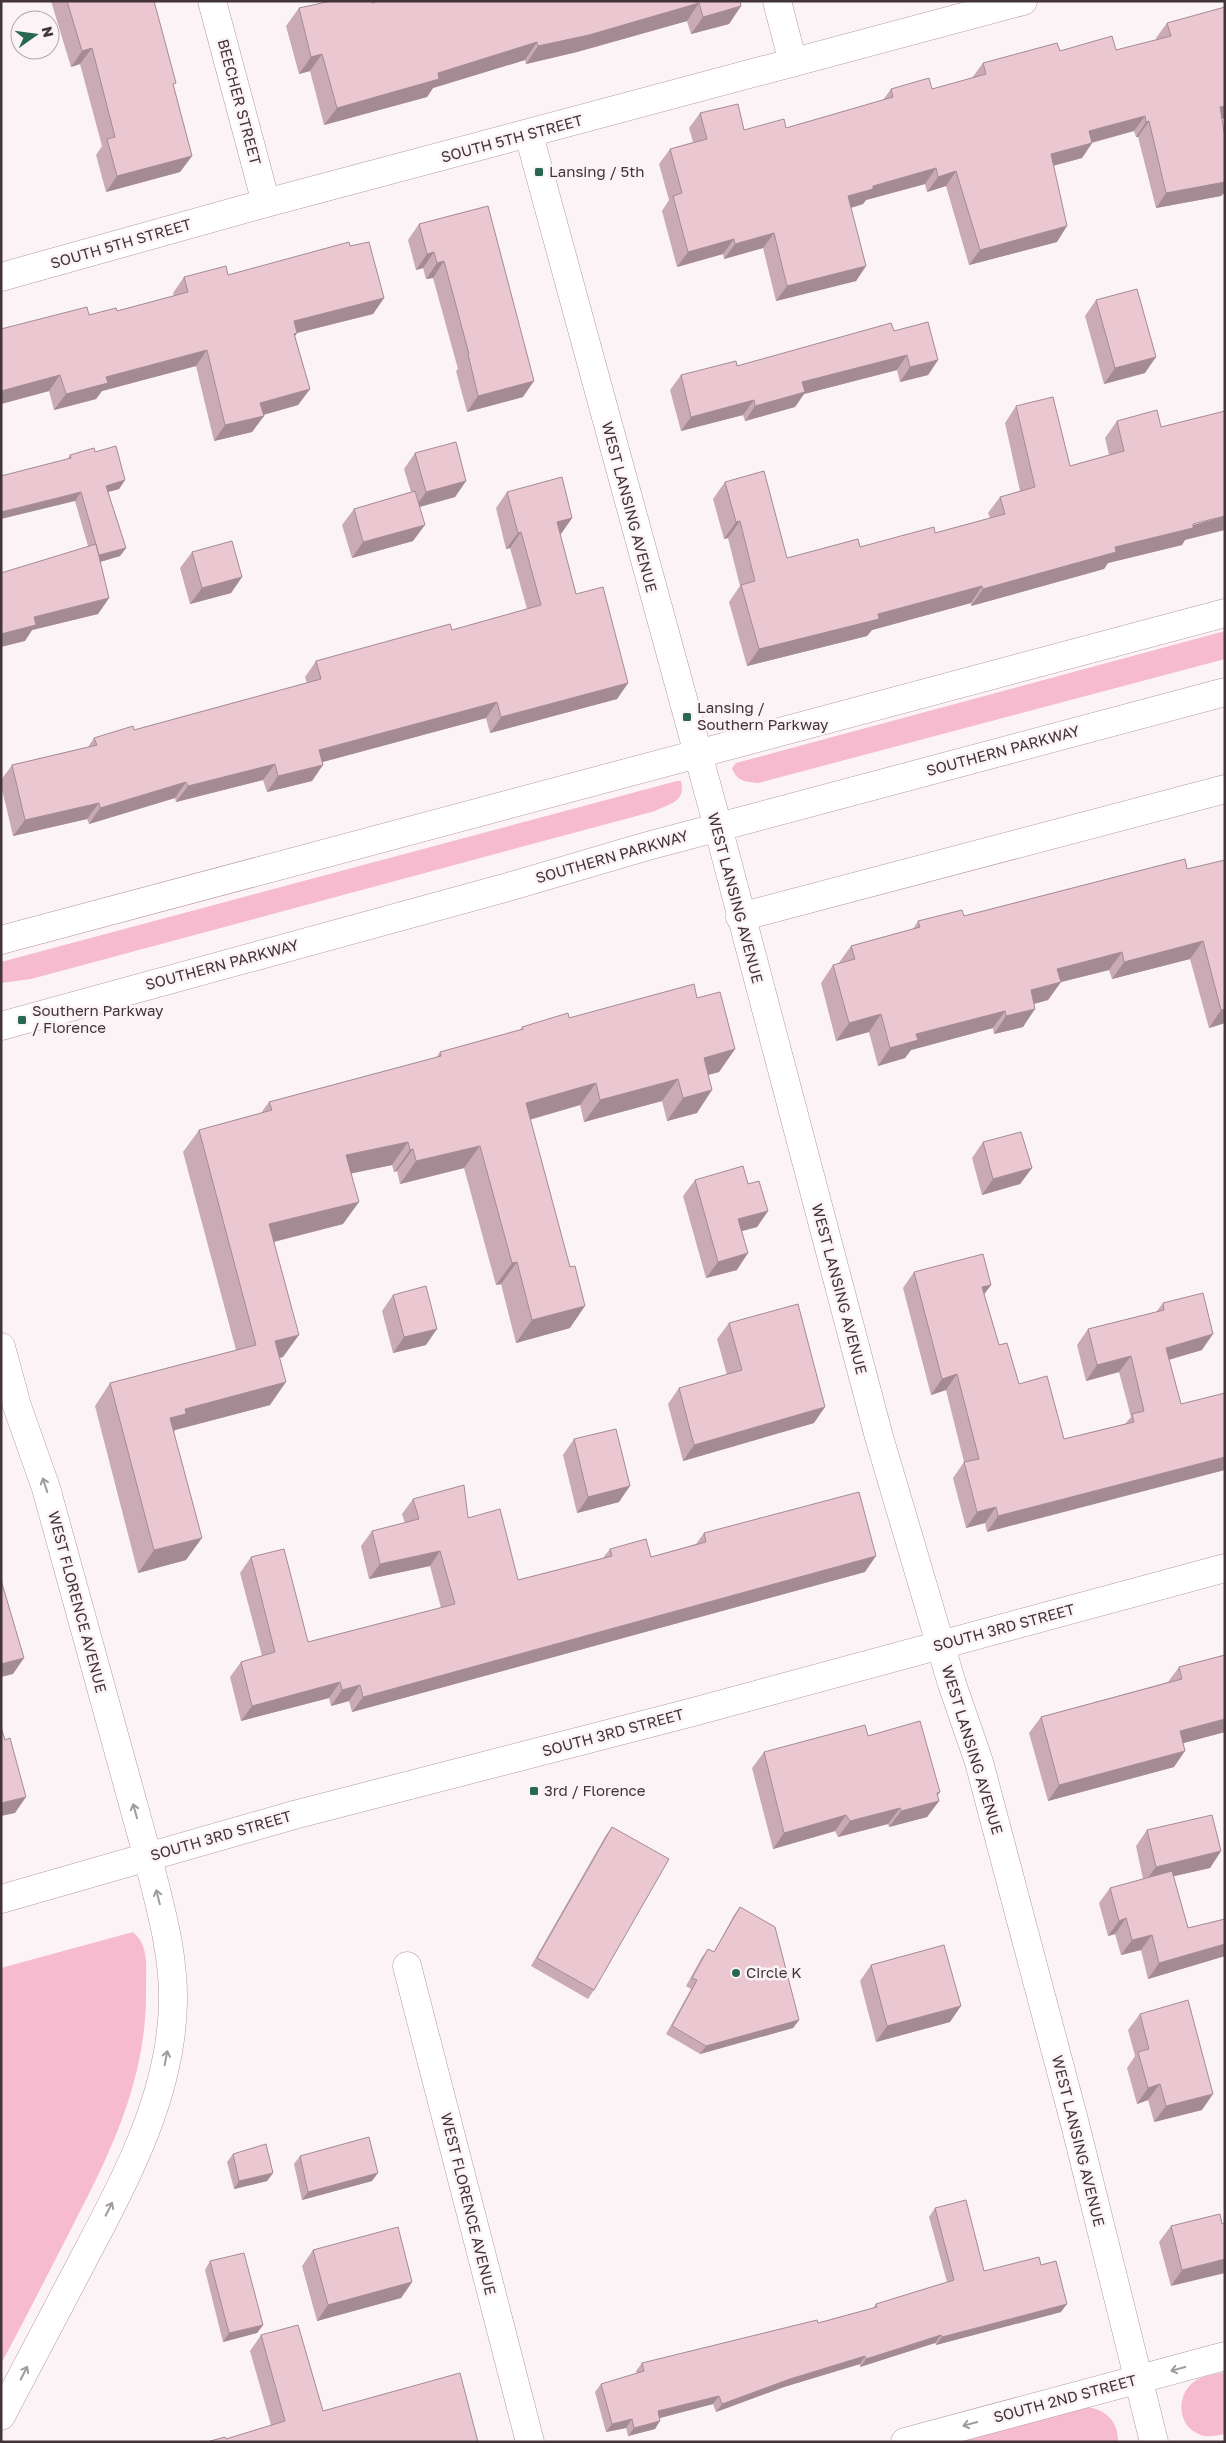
<svg xmlns="http://www.w3.org/2000/svg" width="1226" height="2443" viewBox="0 0 1226 2443" font-family="'Golos Text',sans-serif">
	<style>
		.grass { fill: #f6bbce }
		.lines { fill: none; stroke-linecap: round; stroke-linejoin: round }
		.minor-casing { stroke: #b997a2; stroke-width: 29 }
		.major-casing { stroke: #b997a2; stroke-width: 29 }
		.highway-casing { stroke: #b997a2; stroke-width: 29 }
		.minor { stroke: #fff; stroke-width: 28 }
		.major { stroke: #fff; stroke-width: 28 }
		.highway { stroke: #fff; stroke-width: 28 }
		.wall { fill: #caabb5 }
		.shaded-wall { fill: #a48b93 }
		.building { fill: #ebc7d2; stroke: #a48b93 }
		.oneway { stroke: #a09a9c }
		.poi-dot { fill: #286754; stroke: #fbf3f5; stroke-width: 2 }
		.labels { text-anchor: middle; stroke-width: 5; stroke-linejoin: round; paint-order: stroke }
		.street-label { font-size: 15px; fill: #423438; stroke: #fbf3f5 }
		.poi-label { font-size: 15px; fill: #423438; stroke: #fbf3f5; text-anchor: start }
	</style>
	<rect width="100%" height="100%" fill="#fbf3f5"/>
	<path class="grass" d="M1225,631V659L758,783C746,782 736,781 732,768L736,763Z
		M677,781H681C686,803 669,803 655,811L31,979L1,983V962Z
		M133,1932C149,1946 146,1965 146,1985C148,2077 112,2150 71,2229C48,2274 25,2319 1,2364V1968Z
		M1225,2372V2434C1217,2435 1208,2438 1201,2435C1177,2427 1175,2395 1195,2381C1202,2376 1216,2374 1225,2372Z
		M1085,2407C1105,2408 1119,2422 1118,2442H953Z"/>
	<g class="lines">
		<g class="minor-casing">
			<path id="minor" d="M212,1L266,203
				M777,1L793,63
				M529,135L718,827L879,1437L952,1684L979,1762L1075,2124L1154,2442
				M1,277L266,203L1023,1
				M740,917L1225,789
				M1,940L1225,613
				M407,1966L530,2442
				M905,2442L1225,2356"/>
		</g>
		<g class="major-casing">
			<path id="major" d="M1,1026L508,887L644,847L1225,692
				M1,1347L17,1406L46,1488L148,1858
				M1,1899L294,1815L693,1712L1225,1568"/>
		</g>
		<g class="highway-casing">
			<path id="highway" d="M1,2416C28,2364 55,2313 82,2262C125,2180 171,2097 173,2003C174,1953 160,1906 148,1858"/>
		</g>
		<use href="#minor" class="minor"/>
		<use href="#major" class="major"/>
		<use href="#highway" class="highway"/>
	</g>
	<path class="wall" d="M51,1H154L173,87L192,156L180,172L106,192L96,155L102,146L80,64L71,67Z
		M740,1L741,6L729,24L691,34L687,21L577,52L526,64L525,60L433,88L427,97L324,125L310,71L299,74L286,26L299,8L372,3Z
		M1167,23L1222,119L1225,138V192L1221,196L1156,208L1138,137H1136L1134,131L1092,143L1082,158L1053,166L1057,242L969,265L946,186L927,192L925,184L866,200L863,204L851,208L866,266L856,281L776,301L763,248L724,259L723,254L677,267L662,211L669,200L659,164L670,149L693,142L689,128L700,113L744,130L786,128L883,100L891,89H932L972,78L983,63L1060,51L1116,50L1157,40L1156,38Z
		M488,206L523,397L467,412L456,371L458,369L433,278L426,279L423,268L416,270L408,240L419,224Z
		M350,246L384,298L373,314L297,333L295,336L310,389L298,405L263,415L264,416L252,432L214,441L196,366L102,391L96,399L54,410L49,391L1,404V329L117,311L174,296L173,293L184,277L228,275Z
		M1096,300L1145,373L1104,384L1085,316Z
		M894,331L938,360L928,375L900,382L897,370L804,394L795,407L745,421L743,415L681,431L670,390L681,375L737,366Z
		M1016,406L1070,466L1109,455L1105,438L1117,421L1185,540L1182,545L1108,563L1104,569L971,606V603L872,630L867,636L747,666L729,602L740,586L728,538L724,539L713,499L725,482L787,558L860,547L935,533L990,518L988,513L1000,497L1020,491L1005,423Z
		M95,452L125,480L119,489L108,492L126,548L120,556L100,562L109,598L98,614L32,630L25,641L88,546L75,501L67,460L70,455Z
		M415,453L466,481L455,497L420,507L413,541L352,558L342,525L354,509L411,492L404,469Z
		M507,492L572,518L560,535L576,594L628,683L617,699L490,733L486,718L322,762L312,781L267,792L263,780L176,802L175,798L89,824L87,819L13,836L1,785V780L12,765L88,747L94,738L134,730L307,683L305,677L316,661L452,630L527,609L510,548L506,549L496,508Z
		M192,552L242,577L231,593L190,604L180,568Z
		M1185,859L1225,1023L1209,1028L1190,959L1112,979L1109,970L1061,982L1048,1000L1034,1004L1023,1027L994,1034L993,1028L911,1050L905,1058L878,1066L869,1032L836,1041L821,983L833,965L838,964L851,946L913,929L918,921L964,916Z
		M697,998L735,1049L719,1072L708,1075L697,1113L667,1121L662,1101L584,1122L580,1105L530,1120L570,1328L516,1343L501,1284L496,1285L464,1168L400,1184L397,1171L394,1172L392,1165L351,1173L343,1224L274,1242L283,1357L279,1358L270,1405L175,1430L174,1432L186,1560L138,1573L95,1406L110,1383L236,1350L183,1152L199,1130L261,1113L269,1102L436,1058L440,1052L520,1030L522,1027L569,1018Z
		M983,1142L1032,1168L1020,1184L982,1195L972,1158Z
		M695,1180L748,1184L768,1211L757,1227L742,1231L737,1270L706,1278L683,1196Z
		M914,1272L991,1285L984,1294L999,1345L1019,1384L1064,1439L1125,1424L1131,1417L1119,1372L1086,1381L1077,1345L1088,1329L1156,1312L1163,1303L1202,1350L1169,1359L1181,1404L987,1532L985,1523L966,1528L953,1478L964,1462L946,1390L931,1395L903,1288Z
		M393,1295L426,1345L393,1353L382,1311Z
		M729,1323L814,1423L683,1461L668,1404L679,1388L727,1375L717,1339Z
		M574,1439L619,1502L577,1513L563,1455Z
		M413,1499L468,1518L518,1580L603,1558L610,1549L651,1557L696,1544L704,1533L865,1572L352,1712L349,1701L331,1706L329,1698L241,1721L230,1677L241,1662L262,1656L240,1573L251,1557L308,1642L441,1608L430,1566L369,1579L361,1546L372,1531L405,1523L402,1514Z
		M1225,1655V1732L1183,1743L1174,1767L1048,1801L1029,1733L1041,1717L1168,1682L1179,1667Z
		M868,1736L937,1796L939,1801L927,1817L889,1827L888,1824L838,1837L835,1831L773,1849L752,1768L764,1752Z
		M612,1827L594,1990L588,1999L531,1966L606,1835Z
		M1147,1830L1221,1851L1210,1868L1173,1876L1188,1928L1225,1919V1956L1148,1979L1141,1950L1121,1955L1115,1934L1108,1936L1099,1903L1110,1888L1143,1879L1136,1846Z
		M740,1907L799,2020L793,2028L700,2054L666,2034L691,1989L686,1986L702,1957L708,1949L714,1952L734,1915Z
		M871,1965L950,2022L876,2042L860,1981Z
		M1140,2014L1202,2110L1154,2122L1148,2100L1137,2104L1127,2068L1135,2056L1128,2030Z
		M233,2154L273,2173L267,2181L234,2189L227,2162Z
		M300,2156L372,2181L302,2200L294,2164Z
		M935,2208L984,2271L1041,2265L1061,2312L936,2345L935,2343L860,2367V2364L784,2387L716,2412L713,2404L660,2418L655,2429L628,2436L626,2428L606,2432L595,2392L601,2384L637,2374L636,2371L642,2363L818,2323L873,2308L876,2304L947,2282L929,2217Z
		M1222,2224L1171,2286L1159,2242L1171,2226Z
		M313,2250L412,2282L401,2298L317,2321L302,2266Z
		M210,2261L263,2325L257,2333L223,2342L205,2270Z
		M261,2335L323,2411L226,2439L271,2425L250,2351Z"/>
	<path class="shaded-wall" d="M699,3L687,21L577,52L526,64L538,46Z
		M741,6L729,24L691,34L703,17Z
		M537,42L525,60L433,88L427,97L324,125L337,108L438,73Z
		M92,48L80,64L71,67L82,51Z
		M322,54L310,71L299,74L311,57Z
		M1225,106V118L1209,123L1220,107Z
		M1145,116L1134,131L1078,146L1089,131Z
		M1149,121L1138,137H1136L1146,122Z
		M1092,143L1082,158L1040,169L1051,154Z
		M192,156L180,172L106,192L117,176Z
		M936,168L925,184L866,200L863,204L837,212L848,196L873,186Z
		M956,171L946,186L927,192L938,177Z
		M1225,182V192L1221,196L1156,208L1166,193Z
		M1067,226L1057,242L969,265L980,250Z
		M774,233L763,248L724,259L735,244Z
		M734,239L723,254L677,267L688,252Z
		M434,252L423,268L416,270L427,254Z
		M444,261L433,278L426,279L437,263Z
		M866,266L856,281L776,301L787,286Z
		M384,298L373,314L297,333L286,349L294,321Z
		M207,350L196,366L102,391L96,399L54,410L66,394L106,377Z
		M907,355L897,370L804,394L795,407L745,421L755,406L802,382Z
		M1156,357L1145,373L1104,384L1115,368Z
		M938,360L928,375L900,382L910,367Z
		M60,375L49,391L1,404V391Z
		M534,381L523,397L467,412L478,396Z
		M310,389L298,405L249,419L260,403Z
		M754,400L743,415L681,431L691,417Z
		M264,416L252,432L214,441L225,425Z
		M125,480L119,489L100,494L106,486Z
		M466,481L455,497L415,508L426,492Z
		M81,492L75,501L1,519V512Z
		M1225,516V530L1185,540L1182,545L1108,563L1104,569L971,606L983,589L1115,547Z
		M572,518L561,534L546,538L557,522Z
		M740,521L728,538L724,539L736,522Z
		M425,525L413,541L352,558L363,542Z
		M521,532L510,548L506,549L518,533Z
		M126,548L120,556L93,564L99,555Z
		M242,577L231,593L190,604L202,588Z
		M982,586L971,603L872,630L867,636L747,666L759,649L878,614Z
		M109,598L98,614L32,630L25,641L1,647V634L34,617Z
		M628,683L617,699L490,733L501,717Z
		M497,702L486,718L308,766L319,750Z
		M275,764L263,780L176,802L188,786Z
		M323,765L312,781L267,792L278,776Z
		M186,782L175,798L89,824L100,808Z
		M99,803L87,819L13,836L25,820Z
		M1203,941L1190,959L1112,979L1124,962Z
		M1122,952L1109,970L1045,986L1057,969Z
		M1061,982L1048,1000L1018,1008L1031,990Z
		M1035,1009L1023,1027L994,1034L1006,1016Z
		M1225,1009V1023L1209,1028L1221,1010Z
		M1005,1011L993,1028L911,1050L905,1058L878,1066L890,1048L916,1034Z
		M881,1014L869,1032L836,1041L849,1023Z
		M735,1049L719,1072L688,1080L704,1058Z
		M678,1079L662,1101L584,1122L600,1100Z
		M596,1083L580,1105L510,1125L526,1103Z
		M712,1090L697,1113L667,1121L683,1098Z
		M408,1142L392,1165L330,1178L346,1155Z
		M480,1146L464,1168L400,1184L416,1161Z
		M413,1149L397,1171L394,1172L410,1150Z
		M1032,1168L1020,1184L982,1195L993,1179Z
		M359,1202L343,1224L253,1247L269,1224Z
		M768,1211L757,1227L727,1235L738,1219Z
		M748,1253L737,1270L706,1278L718,1262Z
		M517,1262L501,1284L496,1285L512,1263Z
		M991,1285L980,1300L982,1287Z
		M585,1306L570,1328L516,1343L532,1320Z
		M437,1329L426,1345L393,1353L404,1337Z
		M1213,1334L1202,1350L1155,1364L1166,1348Z
		M299,1335L283,1357L259,1364L275,1341Z
		M1131,1356L1119,1372L1086,1381L1097,1365Z
		M957,1374L946,1390L931,1395L942,1379Z
		M286,1382L270,1405L175,1430L171,1436L170,1418L185,1409Z
		M825,1407L814,1423L683,1461L694,1445Z
		M1225,1457V1470L987,1532L998,1516Z
		M630,1486L619,1502L577,1513L588,1497Z
		M996,1507L985,1523L966,1528L977,1512Z
		M202,1538L186,1560L138,1573L154,1550Z
		M440,1551L430,1566L369,1579L380,1564Z
		M876,1556L865,1572L352,1712L363,1697Z
		M24,1658L13,1674L1,1677V1664Z
		M340,1682L329,1698L241,1721L252,1706Z
		M360,1685L349,1701L331,1706L342,1690Z
		M1225,1719V1732L1169,1747L1180,1731Z
		M1185,1751L1174,1767L1048,1801L1059,1785Z
		M940,1792L932,1803L939,1801L927,1817L889,1827L901,1811Z
		M26,1797L15,1813L1,1816V1803Z
		M900,1808L888,1824L838,1837L850,1821Z
		M846,1815L835,1831L773,1849L784,1833Z
		M1221,1851L1210,1868L1144,1883L1156,1867Z
		M1126,1918L1115,1934L1108,1936L1119,1921Z
		M1152,1935L1141,1950L1121,1955L1132,1940Z
		M1225,1944V1956L1148,1979L1159,1963Z
		M961,2006L950,2022L876,2042L887,2026Z
		M799,2020L793,2028L700,2054L706,2046Z
		M1160,2084L1148,2100L1137,2104L1148,2088Z
		M1213,2094L1202,2110L1154,2122L1166,2106Z
		M273,2173L267,2181L234,2189L239,2181Z
		M378,2173L372,2181L302,2200L308,2192Z
		M1225,2259V2273L1171,2286L1182,2270Z
		M412,2282L401,2298L317,2321L328,2305Z
		M1067,2304L1061,2312L936,2345L942,2337Z
		M263,2325L257,2333L223,2342L229,2333Z
		M941,2335L935,2343L860,2367L866,2359Z
		M865,2356L860,2364L784,2387L716,2412L722,2404L790,2379Z
		M719,2396L713,2404L652,2420L658,2411Z
		M632,2419L626,2428L606,2432L612,2424Z
		M660,2421L655,2429L628,2436L634,2428Z"/>
	<path class="building" d="M67,1H154L176,83L173,84L192,156L117,176L107,139L115,137L92,48L82,51Z
		M331,1H372V3L378,1H740L741,6L703,17L699,3L589,35L538,46L537,42L438,73L439,79L337,108L322,54L311,57L299,8Z
		M1225,7V106L1220,107L1225,138V182L1166,193L1149,121L1146,122L1145,116L1089,131L1092,143L1051,154L1067,226L980,250L956,171L938,177L936,168L873,186V189L848,196L866,266L787,286L774,233L735,244L734,239L688,252L673,196L682,193L670,149L707,139L700,113L738,104L744,130L784,119L786,128L893,97L891,89L929,78L932,89L986,74L983,63L1057,43L1060,51L1112,36L1116,50L1171,36L1167,23Z
		M488,206L534,381L478,396L468,354H469L444,261L437,263L434,252L427,254L419,224Z
		M349,242L350,246L369,242L384,298L294,321L297,333L294,334L310,389L260,403L264,416L225,425L207,350L106,377L108,383L66,394L60,375L1,391V329L87,307L89,315L116,308L117,311L188,292L184,277L226,266L228,275Z
		M1137,289L1156,357L1115,368L1096,300Z
		M928,322L938,360L910,367L907,355L802,382L805,392L755,406L754,400L691,417L681,375L736,361L737,366L891,323L894,331Z
		M1053,397L1070,466L1124,451L1117,421L1157,410L1161,427L1225,411V516L1193,524V528L1115,547L1116,552L983,589L982,586L878,614L879,619L759,649L741,585L755,581L740,521L736,522L725,482L764,471L787,558L858,539L860,547L934,527L935,533L1005,514L1000,497L1035,487L1016,406Z
		M456,442L466,481L426,492L415,453Z
		M116,446L125,480L106,486L126,548L99,555L81,492L1,512V476L71,458L70,455L94,448L95,452Z
		M562,477L572,518L557,522L576,594L603,587L628,683L501,717L497,702L319,750L323,765L278,776L275,764L188,786L186,782L100,808L99,803L25,820L12,765L97,745L94,738L133,726L134,730L321,679L316,661L450,624L452,630L541,605L521,532L518,533L507,492Z
		M415,491L425,525L363,542L354,509Z
		M232,541L242,577L202,588L192,552Z
		M96,544L109,598L34,617L36,625L1,634V573Z
		M1185,859L1187,869L1225,860V1009L1221,1010L1203,941L1124,962L1122,952L1057,969L1061,982L1031,990L1035,1009L1006,1016L1005,1011L916,1034L918,1040L890,1048L881,1014L849,1023L833,965L855,959L851,946L920,927L918,921L962,910L964,916Z
		M694,984L697,998L720,992L735,1049L704,1058L712,1090L683,1098L678,1079L600,1100L596,1083L526,1103L570,1267L575,1266L585,1306L532,1320L517,1262L512,1263L480,1146L416,1161L413,1149L410,1150L408,1142L346,1155L359,1202L269,1224L299,1335L275,1341L286,1382L185,1409L186,1414L170,1418L202,1538L154,1550L110,1383L256,1345L199,1130L272,1110L269,1102L441,1056L440,1052L523,1029L522,1027L568,1013L569,1018Z
		M1021,1132L1032,1168L993,1179L983,1142Z
		M743,1166L748,1184L759,1181L768,1211L738,1219L748,1253L718,1262L695,1180Z
		M983,1254L991,1285L982,1287L999,1345L1007,1343L1019,1384L1047,1376L1064,1439L1134,1422L1132,1414L1144,1411L1131,1356L1097,1365L1088,1329L1164,1310L1163,1303L1203,1293L1213,1334L1166,1348L1181,1404L1225,1393V1457L998,1516L996,1507L977,1512L964,1462L979,1459L957,1374L942,1379L914,1272Z
		M426,1286L437,1329L404,1337L393,1295Z
		M798,1304L825,1407L694,1445L679,1388L742,1370L729,1323Z
		M616,1429L630,1486L588,1497L574,1439Z
		M464,1485L468,1518L500,1509L518,1580L612,1556L610,1549L646,1539L651,1557L706,1542L704,1533L859,1492L876,1556L363,1697L360,1685L342,1690L340,1682L252,1706L241,1662L275,1652L251,1557L284,1549L308,1642L455,1604L440,1551L380,1564L372,1531L419,1519L413,1499Z
		M1,1580L24,1658L1,1664Z
		M1225,1655V1719L1180,1731L1185,1751L1059,1785L1041,1717L1182,1679L1179,1667Z
		M920,1721L940,1792L937,1793L939,1801L901,1811L900,1808L850,1821L846,1815L784,1833L764,1752L865,1725L868,1736Z
		M1,1727L5,1740L10,1738L26,1797L1,1803Z
		M1212,1815L1221,1851L1156,1867L1147,1830Z
		M612,1827L669,1859L594,1990L537,1958Z
		M1172,1871L1188,1928L1225,1919V1944L1159,1963L1152,1935L1132,1940L1126,1918L1119,1921L1110,1888Z
		M740,1907L775,1927L799,2020L706,2046L672,2026L697,1980L692,1978L708,1949L714,1952Z
		M944,1945L961,2006L887,2026L871,1965Z
		M1188,2000L1213,2094L1166,2106L1160,2084L1148,2088L1138,2052L1149,2049L1140,2014Z
		M369,2137L378,2173L308,2192L300,2156Z
		M266,2144L273,2173L239,2181L233,2154Z
		M966,2200L984,2271L1039,2257L1041,2265L1056,2261L1067,2304L942,2337L941,2335L866,2359L865,2356L790,2379L722,2404L719,2396L658,2411L660,2421L634,2428L632,2419L612,2424L601,2384L644,2371L642,2363L817,2320L818,2323L877,2307L876,2304L954,2280L935,2208Z
		M1220,2214L1222,2224L1225,2223V2259L1182,2270L1171,2226Z
		M398,2227L412,2282L328,2305L313,2250Z
		M244,2253L263,2325L229,2333L210,2261Z
		M298,2325L323,2411L460,2373L478,2442H207L225,2437L226,2439L285,2421L261,2335Z"/>
	<defs><path id="oneway-shaft" d="M-6 0H5M1.5-3L5.5 0L1.5 3" fill="none" stroke-width="1.6" stroke-linecap="round" stroke-linejoin="round" transform="scale(1.25)"/></defs>
	<g class="oneway">
		<use href="#oneway-shaft" transform="translate(45 1485) rotate(-108)"/>
		<use href="#oneway-shaft" transform="translate(135 1811) rotate(-106)"/>
		<use href="#oneway-shaft" transform="translate(158 1897) rotate(-104)"/>
		<use href="#oneway-shaft" transform="translate(166 2058) rotate(-79)"/>
		<use href="#oneway-shaft" transform="translate(109 2209) rotate(-63)"/>
		<use href="#oneway-shaft" transform="translate(1178 2369) rotate(165)"/>
		<use href="#oneway-shaft" transform="translate(24 2373) rotate(-63)"/>
		<use href="#oneway-shaft" transform="translate(970 2424) rotate(165)"/>
	</g>
	<g class="poi-dot">
		<rect x="534" y="167" width="10" height="10" rx="2.5"/>
		<rect x="682" y="712" width="10" height="10" rx="2.5"/>
		<rect x="17" y="1015" width="10" height="10" rx="2.5"/>
		<rect x="529" y="1786" width="10" height="10" rx="2.5"/>
		<circle cx="736" cy="1973" r="5"/>
	</g>
	<g class="labels">
		<g class="street-label">
			<text transform="translate(239 102) rotate(75)" y="5">BEECHER STREET</text>
			<text transform="translate(512 139) rotate(-15)" y="5">SOUTH 5TH STREET</text>
			<text transform="translate(121 244) rotate(-16)" y="5">SOUTH 5TH STREET</text>
			<text transform="translate(629 507) rotate(75)" y="5">WEST LANSING AVENUE</text>
			<text transform="translate(1003 751) rotate(-15)" y="5">SOUTHERN PARKWAY</text>
			<text transform="translate(612 857) rotate(-16)" y="5">SOUTHERN PARKWAY</text>
			<text transform="translate(735 898) rotate(75)" y="5">WEST LANSING AVENUE</text>
			<text transform="translate(222 965) rotate(-15)" y="5">SOUTHERN PARKWAY</text>
			<text transform="translate(839 1289) rotate(75)" y="5">WEST LANSING AVENUE</text>
			<text transform="translate(77 1602) rotate(75)" y="5">WEST FLORENCE AVENUE</text>
			<text transform="translate(1004 1628) rotate(-15)" y="5">SOUTH 3RD STREET</text>
			<text transform="translate(613 1733) rotate(-15)" y="5">SOUTH 3RD STREET</text>
			<text transform="translate(972 1750) rotate(73)" y="5">WEST LANSING AVENUE</text>
			<text transform="translate(221 1836) rotate(-16)" y="5">SOUTH 3RD STREET</text>
			<text transform="translate(1078 2141) rotate(76)" y="5">WEST LANSING AVENUE</text>
			<text transform="translate(468 2204) rotate(76)" y="5">WEST FLORENCE AVENUE</text>
			<text transform="translate(1065 2399) rotate(-15)" y="5">SOUTH 2ND STREET</text>
		</g>
		<g class="poi-label">
			<text x="549" y="177">Lansing / 5th</text>
			<text x="697" y="713">Lansing /<tspan x="697" dy="17">Southern Parkway</tspan></text>
			<text x="32" y="1016">Southern Parkway<tspan x="32" dy="17">/ Florence</tspan></text>
			<text x="544" y="1796">3rd / Florence</text>
			<text x="746" y="1978">Circle K</text>
		</g>
	</g>
	<rect width="1226" height="2443" fill="none" stroke="#423438" stroke-width="5"/>
	<g transform="translate(35 35) rotate(76)"><circle r="24" fill="#fbf3f5" stroke="#b1a7a9"/>
	<path d="M0-4L9 19L0 12L-9 19Z" fill="#286754"/>
	<text y="-8" font-size="14" font-weight="bold" text-anchor="middle" fill="#423438">N</text>
	</g>
</svg>
